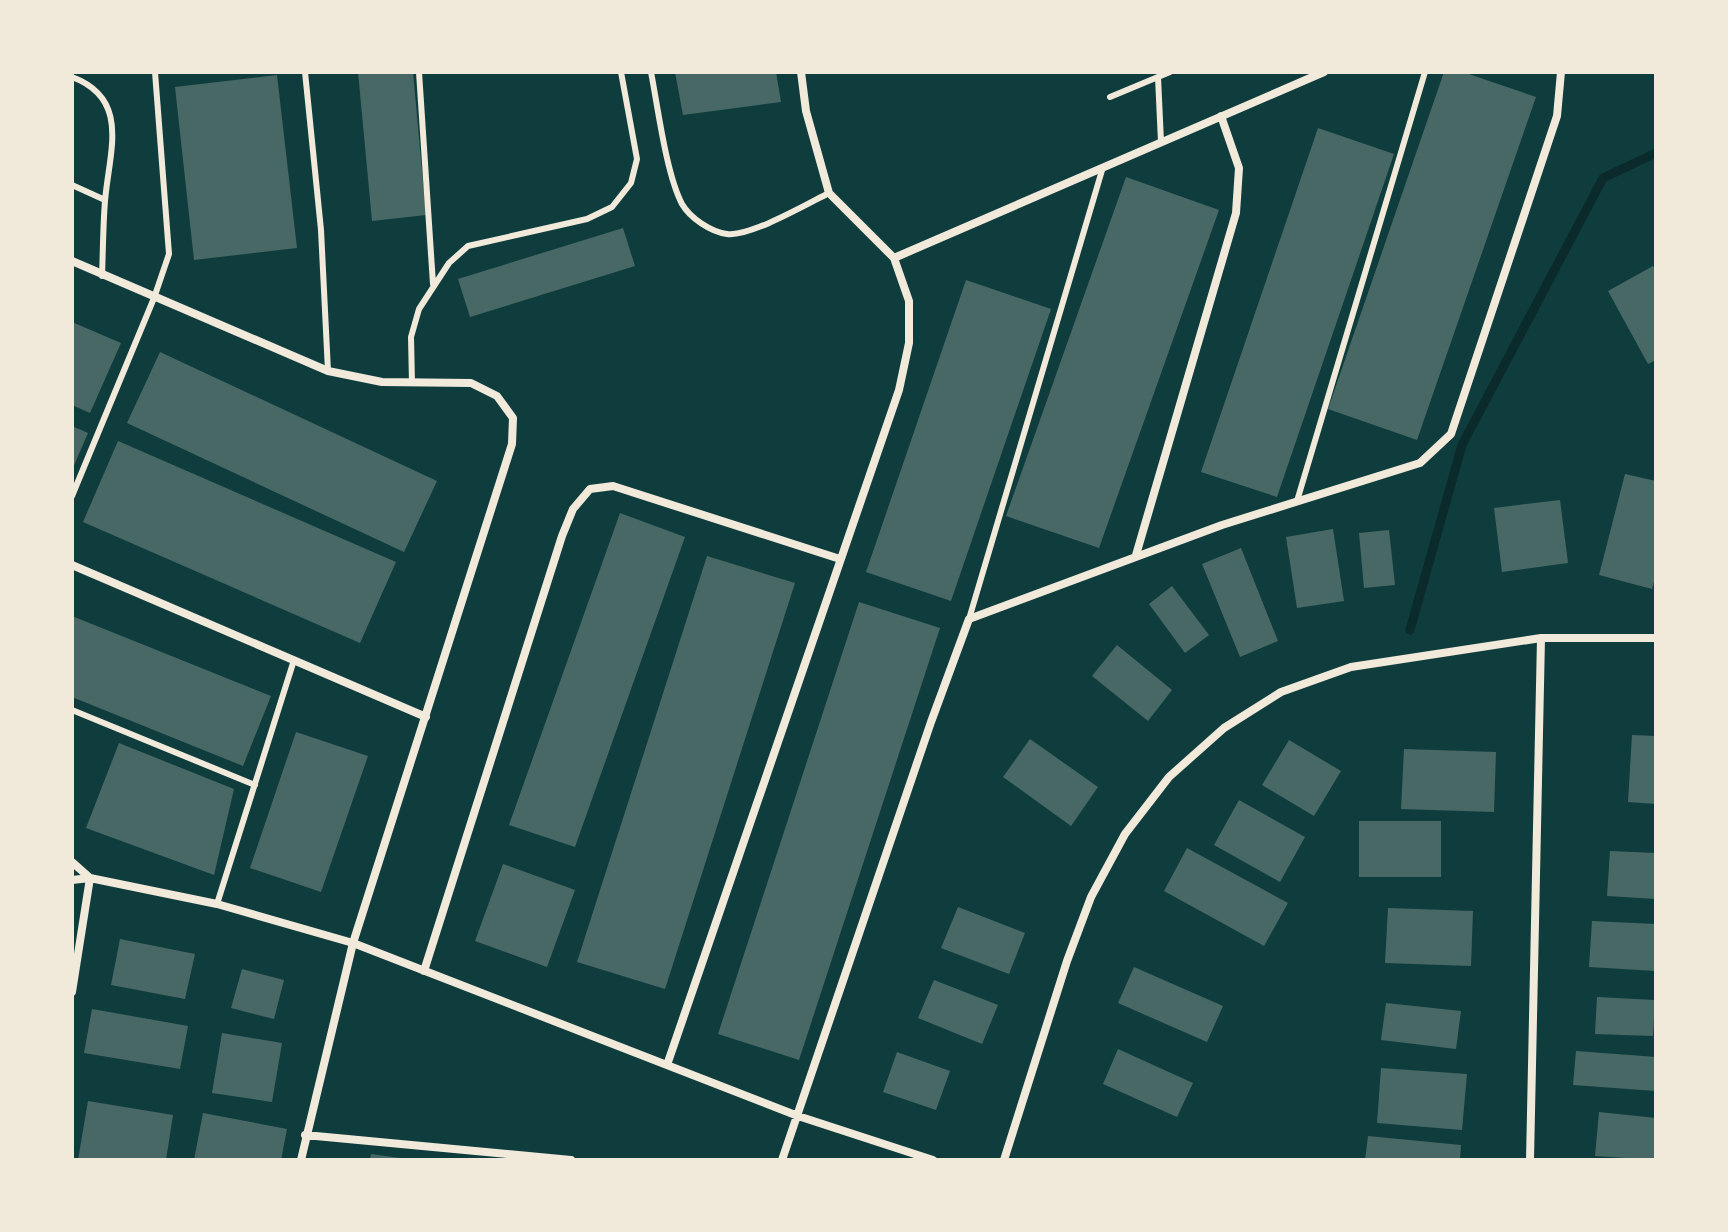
<svg xmlns="http://www.w3.org/2000/svg" width="1728" height="1232" viewBox="0 0 1728 1232" font-family="'Public Sans',sans-serif">
	<style>
		.lines { fill: none; stroke-linecap: round; stroke-linejoin: round }
		.stream { stroke: #0a2a2b; stroke-width: 9 }
		.building { fill: #486865 }
		.service { stroke: #f1e9da; stroke-width: 6 }
		.minor { stroke: #f1e9da; stroke-width: 8 }
	</style>
	<rect width="100%" height="100%" fill="#0f3d3e"/>
	<g class="lines">
		<path class="stream" d="M1410,630L1462,445L1603,178L1656,153"/>
	</g>
	<path class="building" d="M358,72H413L426,215L372,221Z
		M675,72H776L781,102L683,115Z
		M1444,72H1463L1536,97L1417,440L1328,409Z
		M277,75L297,248L194,260L175,87Z
		M1318,128L1394,154L1277,497L1201,472Z
		M1126,177L1219,210L1099,548L1006,516Z
		M623,228L635,266L470,317L458,279Z
		M1653,266L1656,271V360L1648,364L1608,291Z
		M966,280L1051,309L951,601L866,572Z
		M72,322L121,343L90,413L72,405Z
		M160,352L437,481L404,552L127,423Z
		M72,426L88,433L72,470Z
		M118,441L396,562L360,643L83,522Z
		M1625,474L1656,481V575L1652,589L1599,575Z
		M1560,500L1568,563L1502,572L1494,508Z
		M620,513L685,537L575,847L509,825Z
		M1333,529L1344,601L1297,608L1286,537Z
		M1389,530L1395,585L1364,588L1359,533Z
		M1241,548L1278,641L1240,657L1202,564Z
		M707,556L795,583L665,989L577,962Z
		M1172,586L1209,635L1185,653L1149,604Z
		M859,602L940,628L799,1060L718,1034Z
		M72,616L271,696L243,766L72,697Z
		M1117,645L1172,690L1148,721L1092,676Z
		M296,732L368,756L321,892L250,868Z
		M1632,735L1656,736V804L1628,802Z
		M1030,739L1098,787L1071,826L1003,777Z
		M1289,740L1341,771L1314,816L1262,785Z
		M119,743L234,789L214,875L86,828Z
		M1404,749L1496,752L1494,812L1401,809Z
		M1239,800L1305,837L1280,882L1214,845Z
		M1359,821H1441V877H1359Z
		M1187,848L1288,903L1264,946L1164,891Z
		M1610,851L1656,853V899L1607,896Z
		M503,864L575,890L547,967L475,941Z
		M958,907L1025,933L1009,974L941,948Z
		M1388,908L1473,911L1471,966L1385,963Z
		M1592,921L1656,924V971L1589,967Z
		M120,939L195,954L185,999L111,985Z
		M1134,967L1223,1006L1207,1042L1118,1003Z
		M242,969L284,980L274,1019L231,1008Z
		M934,980L998,1005L982,1044L918,1018Z
		M1597,997L1655,1000L1653,1036L1595,1034Z
		M1386,1003L1461,1011L1456,1049L1381,1040Z
		M92,1009L188,1026L180,1069L84,1053Z
		M222,1033L282,1043L272,1102L212,1093Z
		M1118,1049L1193,1083L1177,1117L1103,1084Z
		M1576,1051L1656,1057V1091L1573,1085Z
		M897,1052L950,1071L936,1110L883,1092Z
		M1381,1068L1467,1074L1462,1130L1377,1123Z
		M88,1101L173,1115L166,1160H78Z
		M1599,1112L1656,1118V1160L1595,1156Z
		M203,1113L287,1129L281,1160H194Z
		M1368,1136L1461,1145L1460,1160H1365Z
		M371,1154L400,1158V1160H370Z"/>
	<g class="lines">
		<path class="service" d="M305,72L321,230L328,371
			M419,72L433,284
			M651,72C658,108 666,173 682,204C690,218 711,232 727,234C750,237 807,204 829,193
			M72,77C131,99 109,152 105,201C103,226 103,251 102,276
			M1158,77L1161,142
			M1110,97L1170,72
			M72,185L105,200
			M412,383L411,337L419,309L449,263L468,246L587,219L612,207L631,183L637,159L621,72
			M72,496L154,298L169,254L155,72
			M1297,501L1425,72
			M969,619L1103,167
			M72,710L255,785
			M217,904L294,660"/>
		<path class="minor" d="M894,258L1324,72
			M72,261L328,371L382,382L471,383L497,396L513,418L512,444L353,943L301,1160
			M1136,555L1236,213L1239,168L1221,116
			M72,565L426,717
			M72,862L90,878
			M72,880L90,878L217,904L353,943L798,1116L933,1160
			M424,971L562,536L573,509L590,489L613,486L840,559
			M72,992L90,878
			M667,1065L899,390L909,343V301L894,258L829,193L806,111L801,72
			M305,1135L571,1160
			M782,1160L931,722L969,619L1222,525L1420,463L1451,434L1557,116L1561,72
			M1004,1160L1067,961L1091,897L1125,834L1169,777L1224,728L1281,692L1351,667L1541,638H1656
			M1530,1160L1541,638"/>
	</g>
	<rect width="1728" height="1232" fill="none" stroke="#f1e9da" stroke-width="148"/>
</svg>
